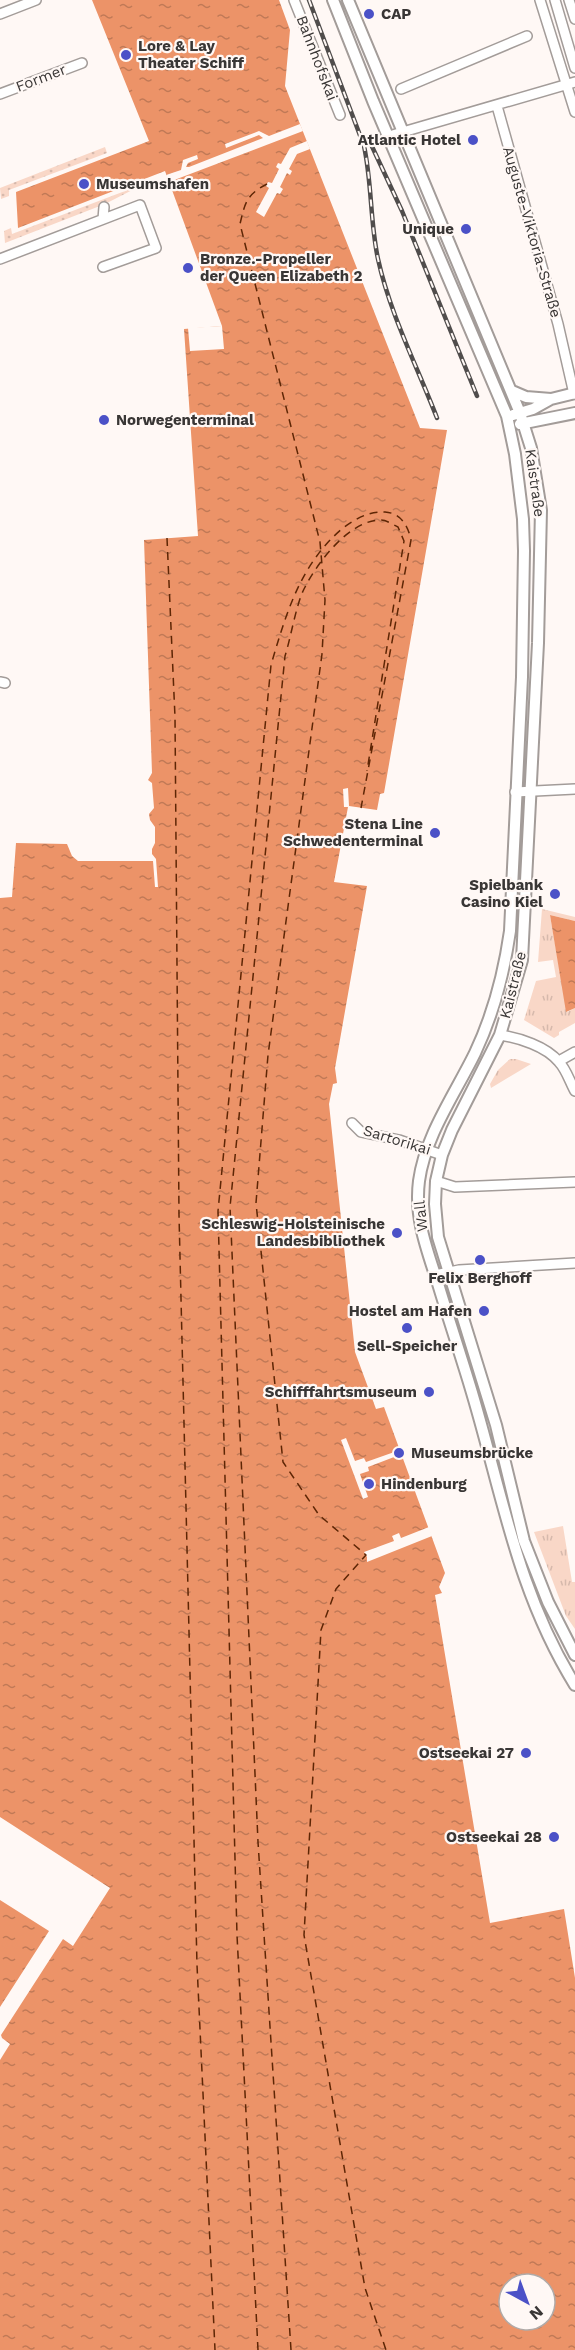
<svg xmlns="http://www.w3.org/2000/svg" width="575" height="2350" viewBox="0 0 575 2350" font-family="'Work Sans',sans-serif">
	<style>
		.grass { fill: url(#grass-dots) }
		.park { fill: url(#park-tufts) }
		.water { fill: url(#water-ripples); fill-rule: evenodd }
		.pier { fill: #fff8f5 }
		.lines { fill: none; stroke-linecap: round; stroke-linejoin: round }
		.ferry { stroke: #5e2605; stroke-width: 1.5; stroke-dasharray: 8 6; stroke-linecap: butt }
		.minor-casing { stroke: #a39c99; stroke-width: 12 }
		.major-casing { stroke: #a39c99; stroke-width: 14 }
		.minor { stroke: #fff; stroke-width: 9 }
		.major { stroke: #fff; stroke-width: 10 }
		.rail-casing { stroke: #504d4c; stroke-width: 4.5 }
		.rail { stroke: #fff8f5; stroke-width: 2; stroke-dasharray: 7; stroke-linecap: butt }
		.poi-dot { fill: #4b51c7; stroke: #fff8f5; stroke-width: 2 }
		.labels { text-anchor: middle; stroke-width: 4.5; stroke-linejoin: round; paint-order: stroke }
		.poi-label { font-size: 15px; font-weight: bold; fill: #393635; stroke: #fff8f5; text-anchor: end }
		.street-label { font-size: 15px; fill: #393635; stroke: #fff8f5 }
	</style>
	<defs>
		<pattern id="grass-dots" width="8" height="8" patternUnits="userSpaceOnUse" patternTransform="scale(1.5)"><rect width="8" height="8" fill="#f9d7c7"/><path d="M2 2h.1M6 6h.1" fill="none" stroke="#d6b9ac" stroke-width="1.8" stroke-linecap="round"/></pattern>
		<pattern id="park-tufts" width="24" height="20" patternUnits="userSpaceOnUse" patternTransform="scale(1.5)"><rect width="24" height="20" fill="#f9d7c7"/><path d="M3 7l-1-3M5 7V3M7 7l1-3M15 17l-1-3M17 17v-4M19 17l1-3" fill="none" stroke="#d6b9ac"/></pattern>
		<pattern id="water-ripples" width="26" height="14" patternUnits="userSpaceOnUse" patternTransform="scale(1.5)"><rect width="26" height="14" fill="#ec9368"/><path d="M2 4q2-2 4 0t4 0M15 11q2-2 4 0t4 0" fill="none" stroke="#c07956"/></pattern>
	</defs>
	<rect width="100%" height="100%" fill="#fff8f5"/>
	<path class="grass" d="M105,147L107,153L9,190V196L1,199L0,188Z
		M146,183L105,204L5,243L4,231L11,228L12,234Z"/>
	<path class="park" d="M542,909L575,917V921L550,915L567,1012L575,1008V1023L559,1032V1035L554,1038L524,1020L536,981L556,977L553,960L538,962Z
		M510,1059H516L531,1064L491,1088L490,1084L498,1070Z
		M563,1526L572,1582H575V1629L566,1616L534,1532Z"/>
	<path class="water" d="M92,0H279L290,30L285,86L420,428L447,430L384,793L380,794L377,810L349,806L348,788L343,789L344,807H348L334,882L367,886L335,1068L337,1083L333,1084L329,1104L355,1352L376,1409L384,1407L445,1573L439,1587L442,1593L435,1595L490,1923L564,1909L575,1978V2350H0V2060L10,2044L2,2038L1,2035L63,1939L73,1946L110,1888L0,1817V898L12,897L16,843L67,844L72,856L78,861H153L155,887H158L156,859L152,854V849L155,843V827L150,820L149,814L154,808L152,783L148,780L152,773L144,540L198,536L184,329L222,326L165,171L18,228L16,192L149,141ZM509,2284H545V2320H509Z
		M550,915L575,921V1008L566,1012Z
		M0,1900L49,1931L0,2007Z"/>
	<path class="pier" d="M300,124L303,131L169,182L166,175L181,170L183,160L197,155L198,159L188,163L186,167H189L263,138L259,135L226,148L225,144L259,131L269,136Z
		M307,141L310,149L297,154L289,169L292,171L290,175L287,173L280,187L283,189L280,194L277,193L264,217L256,212L269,188L266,186L268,182L272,183L279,169L276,167L278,163L281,164L290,148Z
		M222,326L224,349L190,351L188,328Z
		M346,1438L355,1461L364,1458L366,1462L400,1450L402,1454L368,1467L369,1471L360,1474L368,1497L363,1499L341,1440Z
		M429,1527L432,1536L367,1562V1557L364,1552L394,1541L392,1536L399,1533L401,1538Z"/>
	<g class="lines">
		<path class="ferry" d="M267,184C246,195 245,203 240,224L320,542L325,600L322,654L268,1055L256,1203L283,1462L319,1515L366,1555L336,1589L321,1630L304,1935L365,2288L386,2350
			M167,538L175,717L179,1215L197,1965L215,2350
			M258,2350L237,1935L218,1211L271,665C286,614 300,564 343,528C355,519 369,511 385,512C401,513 408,526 411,540L361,808
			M291,2350L258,1842L230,1207L285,656C291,637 296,605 304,589C317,563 349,520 381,520C387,520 393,525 398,527L404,541L367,771"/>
		<g class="minor-casing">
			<path id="minor" d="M294,0L340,115
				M540,0L575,112
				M555,0L575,68
				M569,0L575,19
				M0,14L36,0
				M401,89L527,36
				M0,94L82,63
				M497,106L558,324L574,394
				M389,136L575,82
				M103,219L104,207
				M0,259L140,205L156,248L103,267
				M0,682L5,683
				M515,792L575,789
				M500,1035C519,1038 546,1046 559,1062C566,1069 570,1082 575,1091
				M559,1061L575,1052
				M352,1123L361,1132L399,1140L442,1155
				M436,1181L455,1187L575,1182
				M435,1275L459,1270L575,1263"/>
		</g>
		<g class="major-casing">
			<path id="major" d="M333,0L373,101L507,416L515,454L523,519L524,551L522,677L510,931C504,973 493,1015 475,1053C455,1094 425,1136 419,1181C414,1219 428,1252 439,1287C449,1320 460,1353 470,1386C502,1491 516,1590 575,1685
				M348,0L520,413L531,448L541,510L538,643L522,960L500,1035L452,1130L442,1155L436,1181L435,1204L438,1237L496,1425L524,1541L548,1602L575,1655
				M512,391L526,397L551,399
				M513,415L533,409L551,399L575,393
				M520,424L575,413"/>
		</g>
		<use href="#minor" class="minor"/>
		<use href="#major" class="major"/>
		<g class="rail-casing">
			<path id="rail" d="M309,0L364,146C372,183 370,222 378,259C390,314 417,366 437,418
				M369,140L402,211L477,396"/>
		</g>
		<use href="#rail" class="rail"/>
	</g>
	<g class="poi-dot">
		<circle cx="369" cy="14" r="6"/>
		<circle cx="126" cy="55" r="6"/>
		<circle cx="473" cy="140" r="6"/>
		<circle cx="84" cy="184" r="6"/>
		<circle cx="466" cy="229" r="6"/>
		<circle cx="188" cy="268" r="6"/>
		<circle cx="104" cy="420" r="6"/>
		<circle cx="435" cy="833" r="6"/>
		<circle cx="555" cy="894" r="6"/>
		<circle cx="397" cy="1233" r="6"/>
		<circle cx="480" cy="1260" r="6"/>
		<circle cx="484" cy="1311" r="6"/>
		<circle cx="407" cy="1328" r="6"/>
		<circle cx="429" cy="1392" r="6"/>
		<circle cx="399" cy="1453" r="6"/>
		<circle cx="369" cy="1484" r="6"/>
		<circle cx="526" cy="1753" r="6"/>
		<circle cx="554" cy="1837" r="6"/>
	</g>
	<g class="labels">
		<g class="poi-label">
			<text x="381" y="19" text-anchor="start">CAP</text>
			<text x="138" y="51" text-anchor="start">Lore &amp; Lay<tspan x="138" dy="17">Theater Schiff</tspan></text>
			<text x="461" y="145">Atlantic Hotel</text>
			<text x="96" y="189" text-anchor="start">Museumshafen</text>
			<text x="454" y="234">Unique</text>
			<text x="200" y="264" text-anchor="start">Bronze.-Propeller<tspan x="200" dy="17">der Queen Elizabeth 2</tspan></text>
			<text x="116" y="425" text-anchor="start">Norwegenterminal</text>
			<text x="423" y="829">Stena Line<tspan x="423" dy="17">Schwedenterminal</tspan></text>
			<text x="543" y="890">Spielbank<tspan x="543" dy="17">Casino Kiel</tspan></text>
			<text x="385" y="1229">Schleswig-Holsteinische<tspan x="385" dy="17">Landesbibliothek</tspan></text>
			<text x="480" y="1283" text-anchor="middle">Felix Berghoff</text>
			<text x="472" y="1316">Hostel am Hafen</text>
			<text x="407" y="1351" text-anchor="middle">Sell-Speicher</text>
			<text x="417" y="1397">Schifffahrtsmuseum</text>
			<text x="411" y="1458" text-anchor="start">Museumsbrücke</text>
			<text x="381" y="1489" text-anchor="start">Hindenburg</text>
			<text x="514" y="1758">Ostseekai 27</text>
			<text x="542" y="1842">Ostseekai 28</text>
		</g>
		<g class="street-label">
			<text transform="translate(317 58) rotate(69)" y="5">Bahnhofskai</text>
			<text transform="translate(41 78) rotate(-21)" y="5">Former</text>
			<text transform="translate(532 232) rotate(74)" y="5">Auguste-Viktoria-Straße</text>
			<text transform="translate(535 483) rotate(82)" y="5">Kaistraße</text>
			<text transform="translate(513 985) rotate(-76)" y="5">Kaistraße</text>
			<text transform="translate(397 1140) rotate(17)" y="5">Sartorikai</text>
			<text transform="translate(421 1216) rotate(-96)" y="5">Wall</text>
		</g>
	</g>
	<g transform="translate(527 2302) rotate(139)"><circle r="28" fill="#fff8f5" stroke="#b0aaa8" stroke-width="1.5"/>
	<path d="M0-4.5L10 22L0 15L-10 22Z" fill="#4b51c7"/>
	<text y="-9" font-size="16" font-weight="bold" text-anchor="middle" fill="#393635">N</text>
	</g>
</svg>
